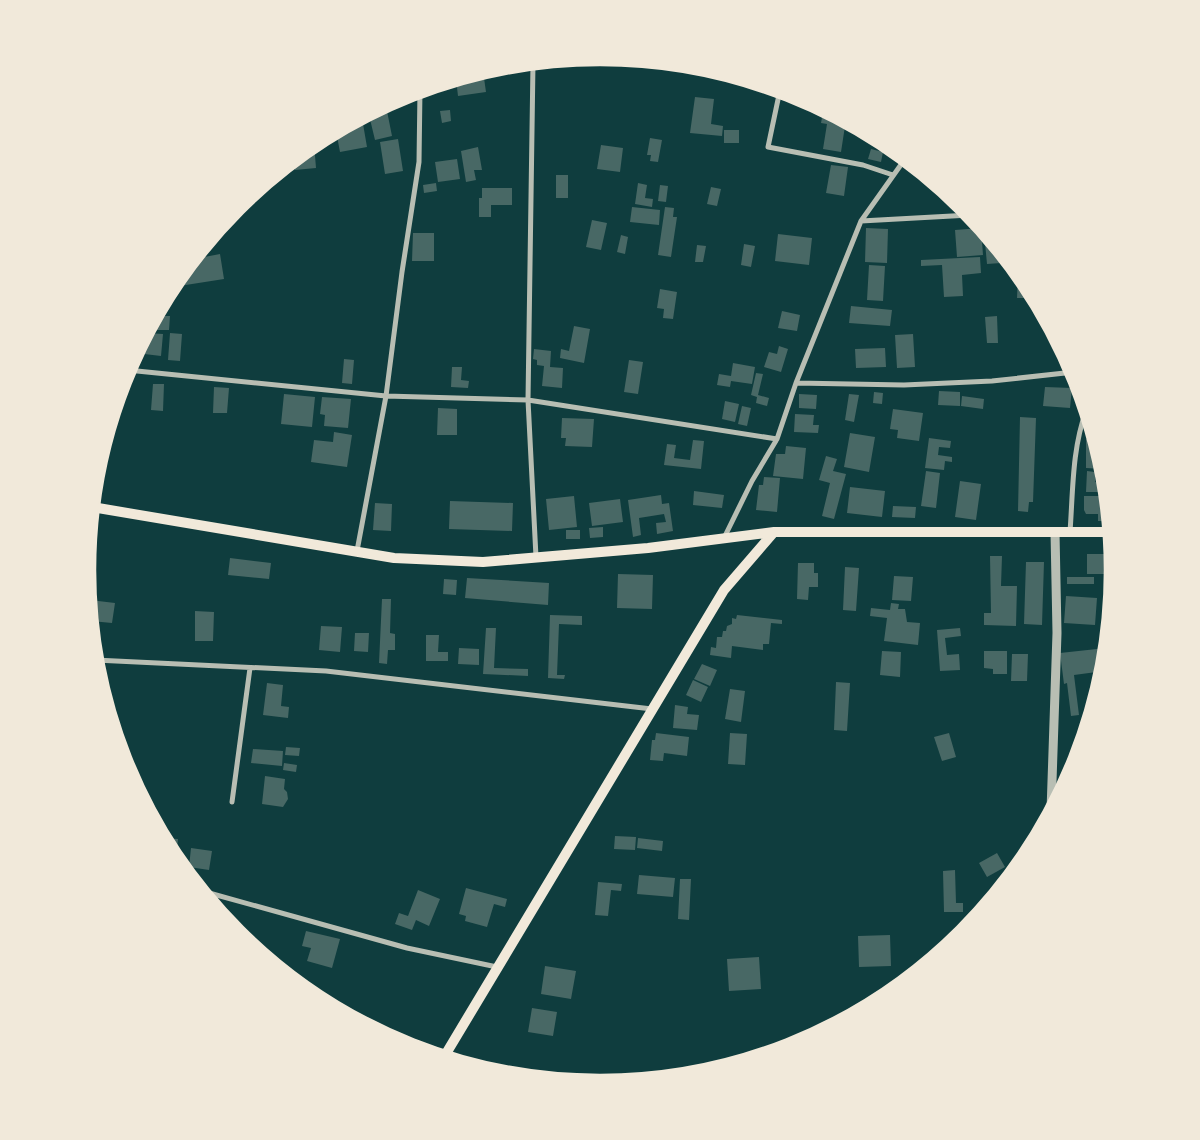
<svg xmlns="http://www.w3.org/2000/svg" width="1200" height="1140" viewBox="0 0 1200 1140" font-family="'Fira Sans Condensed',sans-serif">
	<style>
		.building { fill: #486865 }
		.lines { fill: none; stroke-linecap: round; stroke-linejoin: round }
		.minor { stroke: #b8beb3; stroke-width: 5 }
		.tertiary { stroke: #b8beb3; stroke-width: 9 }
		.secondary { stroke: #f1e9da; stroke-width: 10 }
		.rim { fill: none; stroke: #f1e9da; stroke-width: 2.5 }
	</style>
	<rect width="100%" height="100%" fill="#0f3d3e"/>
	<path class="building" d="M483,71L486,92L458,96L456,79Z
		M695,97L714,99L711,124L723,126L722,136L690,133Z
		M450,110L451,121L442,123L440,111Z
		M387,111L392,136L375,140L369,115Z
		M823,112L831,114L840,119L839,125L845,126L841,152L823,149L827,124L821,123Z
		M362,118L367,147L340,152L336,131Z
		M724,130H739V143H724Z
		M650,138L662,140L658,162L650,161L651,155H647Z
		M398,139L403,171L385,174L380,142Z
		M878,139L890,146L887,151L875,143Z
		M314,143L316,168L295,170V159Z
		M601,145L623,148L620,172L597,169Z
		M478,147L482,170H474L476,180L466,182L461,151Z
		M871,149L883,152L881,162L868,159Z
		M457,159L460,179L438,182L435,162Z
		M831,165L848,167L844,196L826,193Z
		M556,175H568V198H556Z
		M436,183L437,191L424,193L423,185Z
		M638,183L647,185L645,198L653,199L652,207L635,204Z
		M660,185L668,186L666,202L658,201Z
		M711,187L721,189L717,206L707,204Z
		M482,188H512V205H491V217H479V198H482Z
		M632,207L660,210L659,225L630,222Z
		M665,207L674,208L673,217H677L671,257L658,255Z
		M592,220L607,223L601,250L586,247Z
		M866,228L888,229L887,263L865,262Z
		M981,228L983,255L957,257L955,230Z
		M984,232L999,251L1001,263L987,264Z
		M413,233H434V261H412Z
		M778,234L812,238L809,265L775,261Z
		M621,235L628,237L625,254L617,252Z
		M744,244L755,246L751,267L741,265Z
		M697,245L706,246L703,262H695Z
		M220,254L224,279L173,287V284L194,259Z
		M980,257L981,273L962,275L963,296L944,297L942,265L921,266V260Z
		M869,265L885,266L883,301L867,300Z
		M1018,274L1027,285L1035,298H1017Z
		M660,289L677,292L673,319L663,318L664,309L657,308Z
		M851,306L892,310L890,326L849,323Z
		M782,311L800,315L797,331L778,328Z
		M156,316H170L169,330H152V323Z
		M997,316L998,343H987L985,317Z
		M1049,325L1056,339H1048Z
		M574,326L590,329L584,363L560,358L561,349L569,351Z
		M147,333L163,334L161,356L136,353Z
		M170,333L182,334L180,361L168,360Z
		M913,334L915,367L897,368L895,335Z
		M779,346L788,349L781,372L764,367L769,352L777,354Z
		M885,348L886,367L856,368L855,349Z
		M534,349L551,351L550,367L563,368L562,388L542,386L544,366L537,365V360L533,359Z
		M344,359L354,360L352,384L342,383Z
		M629,360L643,362L638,394L624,392Z
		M733,363L755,367L752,384L731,381L730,387L717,385L719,374L731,376Z
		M452,367H462L461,380L469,381L468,388L451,387Z
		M756,373L763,374L758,395L769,398L767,406L756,403L757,397L751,395Z
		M153,384H164L163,411L151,410Z
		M214,387L229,388L227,413H213Z
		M1045,387L1072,388L1070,408L1043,406Z
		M121,389L120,407L115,406L118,397Z
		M939,391L960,392V406L938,405Z
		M874,392L883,393L882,404L873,403Z
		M284,394L315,397L312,427L281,424Z
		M799,394L817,395L816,409L799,408Z
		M849,394L859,395L854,422L845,420Z
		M962,396L984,399L983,409L961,406Z
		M322,397L351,399L348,428L324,426L325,415L320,414Z
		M725,401L739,404L735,422L722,419Z
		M742,406L751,408L747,426L738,424Z
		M438,408L457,409V435H437Z
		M893,409L923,413L919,441L897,438L898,430L890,429Z
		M795,414L814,415L813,425H819L818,433L794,432Z
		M1020,417L1036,418L1033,502H1029L1028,512L1018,511Z
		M562,418L594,419L592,447L565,446L566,438H561Z
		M334,432L352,435L347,467L311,462L314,440L333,442Z
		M850,433L875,437L869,472L844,467Z
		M929,438L951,441L950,448L939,447L938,455L952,457V462L945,461L944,470L925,468Z
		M1086,439L1095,440L1096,456H1100L1103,469L1086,468Z
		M693,440L704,441L701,469L664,465L667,444L676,445L674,458L690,460Z
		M786,446L806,448L803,479L773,476L776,454H785Z
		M826,456L837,459L833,471L846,474L834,519L822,516L830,483L819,480Z
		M926,471L940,473L936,508L921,506Z
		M1087,471L1095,472V482L1100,483V492H1086Z
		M764,477L780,478L777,512L756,510L759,485H763Z
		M960,481L981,484L976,520L955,517Z
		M850,487L885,491L882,517L847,513Z
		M694,491L724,495L722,508L693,505Z
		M661,495L662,504L669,503L673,531L657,534L656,523L666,522L664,514L639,518L641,535L633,537L628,500Z
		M574,496L577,527L549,530L546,499Z
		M1084,496H1106L1109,521H1098V514H1086L1084,510Z
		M620,499L623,522L592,526L589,503Z
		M450,501L513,503L512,531L449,529Z
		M375,503L392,504L391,531L373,530Z
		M893,506L916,507L915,518L892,517Z
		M603,527V537L590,538L589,528Z
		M566,530H580V539H566Z
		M1087,554H1104V574H1087Z
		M1107,554H1112L1114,571H1107Z
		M990,556H1002L1001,586H1017L1016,626L984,625V613H991Z
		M230,558L271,563L269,579L228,575Z
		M1026,562H1044L1042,625L1024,624Z
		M798,563H814V573H818V587H809L808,600L797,599Z
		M845,567L859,568L856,611L843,610Z
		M618,574L653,575L652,609L617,608Z
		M894,576L913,577L911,601L892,600Z
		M1067,577H1094V584H1067Z
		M467,578L549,583L548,605L465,598Z
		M444,579L457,580L456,595L443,594Z
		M1066,596L1097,598L1095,625L1064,623Z
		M382,599H391L390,633L395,634V650H388L387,664L379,663Z
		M90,600L115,603L112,623L91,621Z
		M891,603L899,604L898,609H905L907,622L920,623L918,645L884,641L887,618L870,616L871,608L890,610Z
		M195,611L214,612L213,641H195Z
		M550,615L582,616V625L559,624L557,675H565L564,679L548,678Z
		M737,615L782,620V624L771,623L769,644H763V650L732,646L731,658L710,655L711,647L716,648L717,637H722L723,631H726L727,626L732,624V618L736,619Z
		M321,626L342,627L340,652L319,650Z
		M486,628H496L494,668L528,669V676L483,674Z
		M960,628L961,636L945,638L947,655L959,654L960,670L940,671L937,630Z
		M355,633H369L368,652L354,651Z
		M426,635H439L438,652H448V661H426Z
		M459,648L479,649V665L458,664Z
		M1106,648L1104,671L1074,675L1079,715L1071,716L1067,683L1064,684L1060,653Z
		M882,651L901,652L900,677L880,675Z
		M984,651H1007V674H993V669L984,668Z
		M1012,654H1028L1027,681H1011Z
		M702,664L717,670L710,686L694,679Z
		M693,680L708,687L701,702L686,695Z
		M836,682L850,683L847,731L834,730Z
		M267,683L283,685L281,706L289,707L288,718L263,715Z
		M730,689L745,691L741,722L725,719Z
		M675,705L688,707L687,714L699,715L697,730L673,728Z
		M656,733L689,737L687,756L664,753L663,761L650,760L652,740H655Z
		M730,733L747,734L745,765L728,764Z
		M949,733L956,757L942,761L934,737Z
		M286,747L300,748L299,756L285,755Z
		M253,749L283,751L282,766L251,763Z
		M284,763L297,765L296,772L283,770Z
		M265,776L285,779L284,789L287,792L288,799L283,807L262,804Z
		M615,836L636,837L635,850L614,849Z
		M163,838L178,839L176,859L173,855Z
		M638,838L663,841L662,851L637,848Z
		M191,848L212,851L209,870L189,867Z
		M997,853L1005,867L987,877L979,863Z
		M955,870L956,903H963V912H944L943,871Z
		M639,875L675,878L673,897L637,894Z
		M680,879H691L689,920L678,919Z
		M598,882L622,884L621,891L611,890L608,916L595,915Z
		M466,888L507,899L505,907L494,904L487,927L465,921L466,916L459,914Z
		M418,890L440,899L429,926L416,920L412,930L395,924L399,913L408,916Z
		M306,931L340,939L332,968L307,961L311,948L302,946Z
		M890,935L891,966L859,967L858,936Z
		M759,957L761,989L729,991L727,959Z
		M545,966L576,971L571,999L541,994Z
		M532,1008L557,1012L553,1036L528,1032Z"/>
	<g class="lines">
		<path class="minor" d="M533,63L528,400L536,557
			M780,90L768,147L863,165L893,175
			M861,221L970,215
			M127,370L386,396L528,400L777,439
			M796,383L904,385L992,381L1074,372
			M1070,532C1073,491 1072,449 1086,411
			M724,538L752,481L777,439L796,383L861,221L905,159
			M357,551L386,396L402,272L419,162L420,90
			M95,660L326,671L652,709
			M232,802L250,668
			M202,891L407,948L497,967"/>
		<path class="tertiary" d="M1051,811L1057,633L1055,532"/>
		<path class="secondary" d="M92,507L394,558L483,562L648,548L774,532H1110
			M444,1057L724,590L774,532"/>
	</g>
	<path d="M0 0H1200V1140H0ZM95 570a505 505 0 1 1 1010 0a505 505 0 1 1-1010 0Z" fill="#f1e9da" fill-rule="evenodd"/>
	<path class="rim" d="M95 570a505 505 0 1 1 1010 0a505 505 0 1 1-1010 0Z"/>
</svg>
